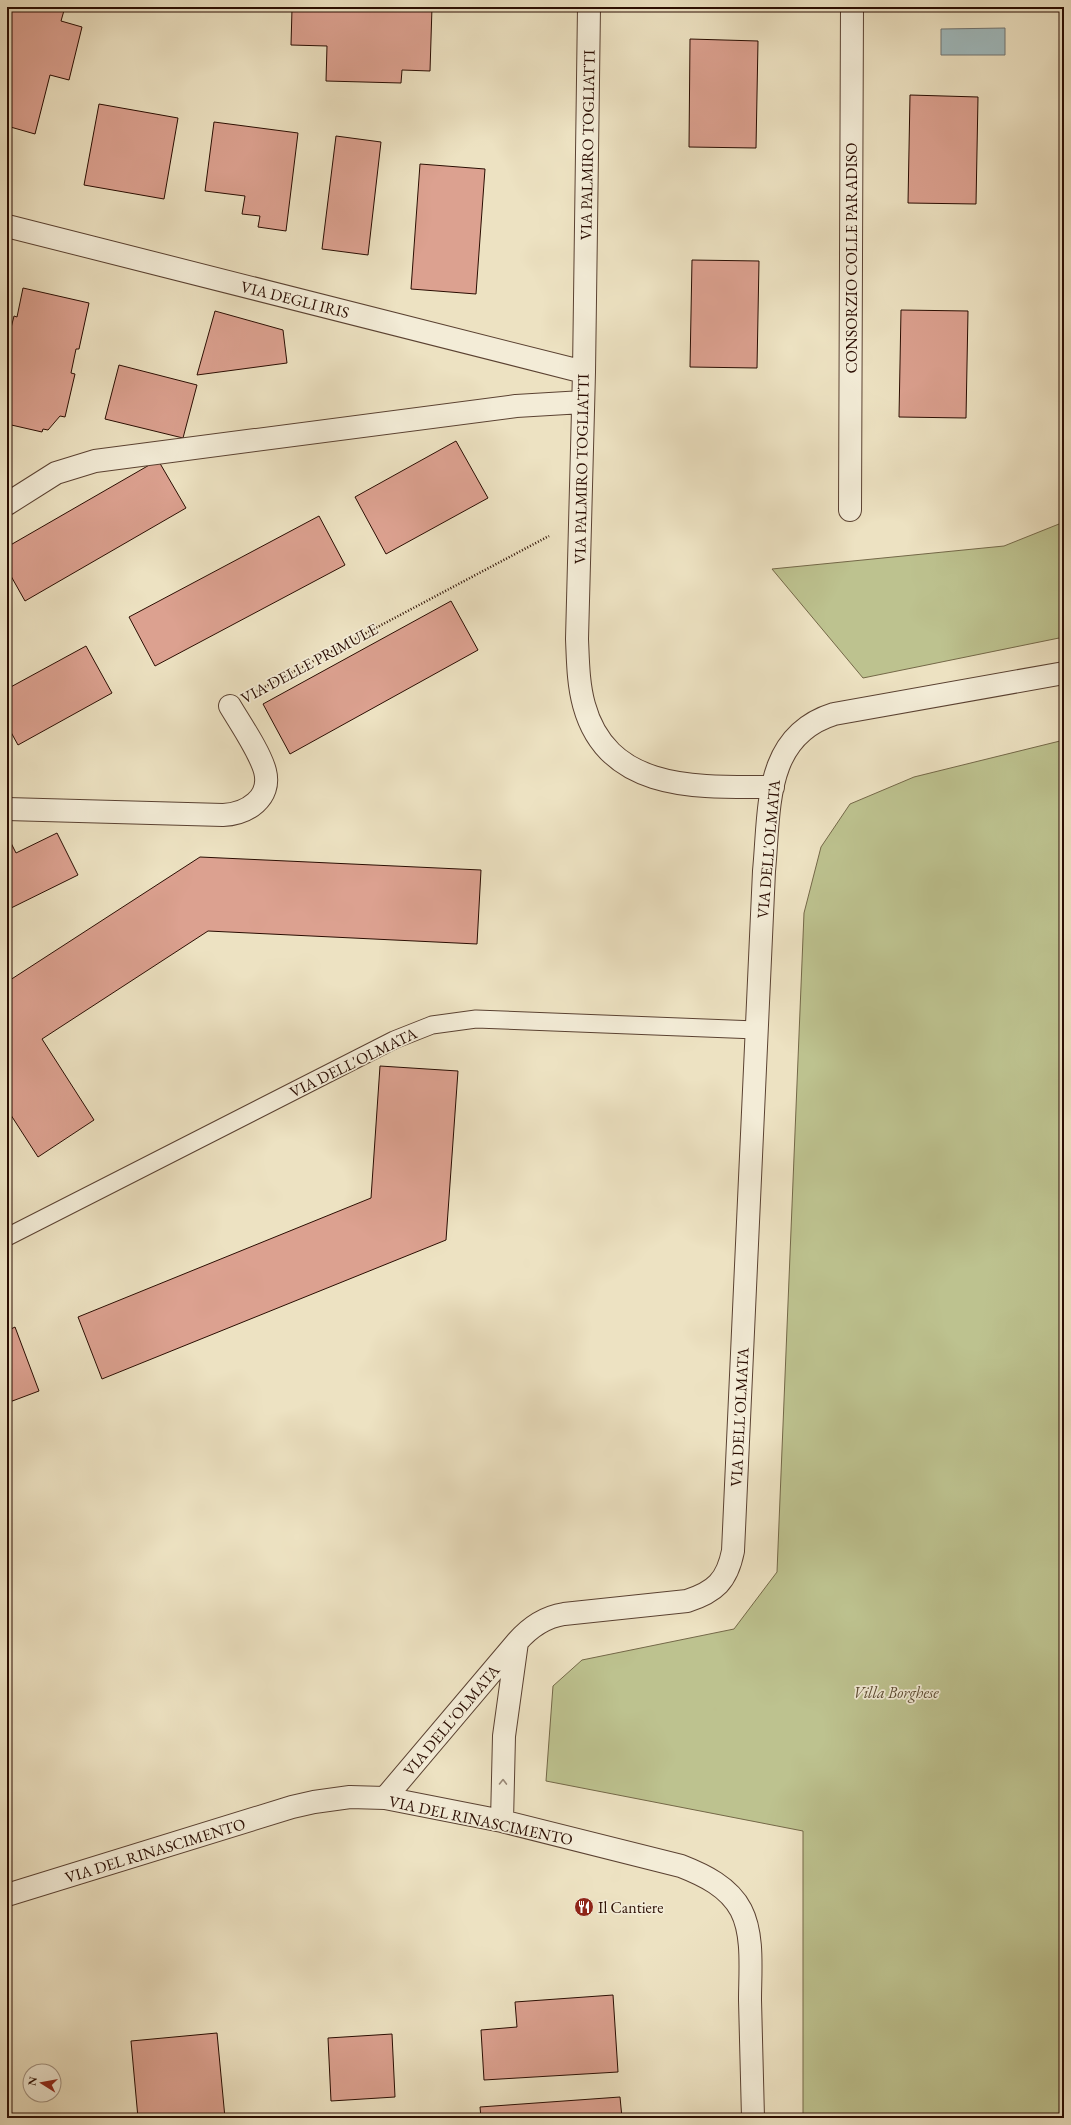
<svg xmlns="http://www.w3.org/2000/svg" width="1071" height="2125" viewBox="0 0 1071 2125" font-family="'EB Garamond',serif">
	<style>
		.green { fill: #bdc28f; stroke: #746848 }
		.water { fill: #9fbabe; stroke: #707573 }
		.building { fill: #dca190; stroke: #2a0d02 }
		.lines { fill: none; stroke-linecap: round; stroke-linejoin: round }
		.service-casing { stroke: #5b4232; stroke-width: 19 }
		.minor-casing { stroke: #5b4232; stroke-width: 24 }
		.path { stroke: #2a0d02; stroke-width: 2.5; stroke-dasharray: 1 2; stroke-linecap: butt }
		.service { stroke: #f3ecd7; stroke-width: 17 }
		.minor { stroke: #f3ecd7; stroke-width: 22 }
		.oneway { stroke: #987 }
		.labels { text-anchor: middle; stroke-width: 3.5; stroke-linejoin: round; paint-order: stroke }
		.street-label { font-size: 16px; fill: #2a0d02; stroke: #f3ecd7 }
		.park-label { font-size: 16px; font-style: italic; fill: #5d4c33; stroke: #f3ecd7 }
		.poi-label { font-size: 16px; fill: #2a0d02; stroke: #f3ecd7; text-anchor: start }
	</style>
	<rect width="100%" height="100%" fill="#ede2c2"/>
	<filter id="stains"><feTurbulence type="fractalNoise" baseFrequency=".005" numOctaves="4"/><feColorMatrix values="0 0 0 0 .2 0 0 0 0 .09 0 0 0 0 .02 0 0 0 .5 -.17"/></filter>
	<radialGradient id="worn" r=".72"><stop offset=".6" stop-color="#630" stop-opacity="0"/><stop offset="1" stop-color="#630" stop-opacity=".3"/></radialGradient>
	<path class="green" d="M1064,522V637L863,678L772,569L1004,546Z
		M1064,740V2118H803V1831L546,1781L553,1686L582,1660L734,1629L777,1572L804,913L821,847L850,804L914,777Z"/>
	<path class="water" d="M1005,28V55H941V29Z"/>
	<path class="building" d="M7,7H65L61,21L82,27L69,80L50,75L35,134L7,126Z
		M306,7H432L430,71L402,70L401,83L326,81L327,46L291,45L292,9L306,10Z
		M690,39L758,41L756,148L689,147Z
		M910,95L978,97L976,204L908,203Z
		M99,104L178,118L164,199L84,185Z
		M214,122L298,133L286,231L258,227L260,216L242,214L245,196L205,191Z
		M336,136L381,142L368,255L322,249Z
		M420,164L485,169L476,294L411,289Z
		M692,260L759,261L757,368L690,367Z
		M23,288L89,303L79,349H76L71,373L75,374L65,417L60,416L48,430L43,429L42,432L7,424V344L14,316L17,317Z
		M901,310L968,311L966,418L899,417Z
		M215,311L283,330L287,363L197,375Z
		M119,365L197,385L183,438L105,419Z
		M456,441L488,498L386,554L355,497Z
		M158,460L186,508L25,601L7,569V547Z
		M319,516L345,565L155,666L129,617Z
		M451,601L478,650L290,754L263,704Z
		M86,646L112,693L18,745L7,725V689Z
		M57,833L78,875L7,910V835L16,853Z
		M200,857L481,870L477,944L208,931L42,1039L94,1120L38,1157L7,1109V982Z
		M380,1066L458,1071L446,1240L102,1379L78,1317L371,1198Z
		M15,1327L39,1391L7,1403V1331Z
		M613,1995L618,2072L484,2080L481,2030L517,2027L515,2002Z
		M217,2033L225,2118H138L131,2041Z
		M392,2034L395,2097L331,2101L328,2038Z
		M620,2097L622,2118H481L480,2107Z"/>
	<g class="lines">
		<g class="service-casing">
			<path id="service" d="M7,1237L394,1040L432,1025L476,1019L756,1030"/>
		</g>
		<g class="minor-casing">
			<path id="minor" d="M589,7L584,372L577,639C578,661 578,683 584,705C608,793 700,787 773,787
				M7,226L584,372
				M7,504L56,473L95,461L516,406L583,402
				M850,510L852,7
				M7,809L223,815C247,814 272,798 265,771C260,752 240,723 230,706
				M385,1798L517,1642C530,1627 545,1617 564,1614L687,1601C715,1592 727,1581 733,1551L764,871C770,810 763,736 834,714L1064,673
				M502,1821L504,1736L517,1642
				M7,1895L292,1807L314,1802L350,1797L385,1798L502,1821L681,1866C704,1875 729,1887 741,1910C754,1935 750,1972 750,2000C751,2039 752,2079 753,2118"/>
		</g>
		<path class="path" d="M257,691L549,536"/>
		<use href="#service" class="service"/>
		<use href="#minor" class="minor"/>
	</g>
	<defs><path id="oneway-chevron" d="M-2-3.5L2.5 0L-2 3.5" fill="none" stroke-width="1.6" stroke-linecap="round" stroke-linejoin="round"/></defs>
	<use class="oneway" href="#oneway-chevron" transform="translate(503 1782) rotate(-89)"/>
	<defs>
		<g id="restaurant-disc" transform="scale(1)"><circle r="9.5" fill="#8f2418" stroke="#f3ecd7"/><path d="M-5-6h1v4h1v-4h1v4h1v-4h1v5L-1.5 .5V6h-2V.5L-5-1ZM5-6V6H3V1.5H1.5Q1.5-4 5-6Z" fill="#fff"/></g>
	</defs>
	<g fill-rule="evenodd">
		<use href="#restaurant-disc" x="584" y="1907"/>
	</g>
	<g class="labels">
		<g class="street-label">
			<text transform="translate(587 145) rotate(-89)" y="6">VIA PALMIRO TOGLIATTI</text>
			<text transform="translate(851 258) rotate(-90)" y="6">CONSORZIO COLLE PARADISO</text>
			<text transform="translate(295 299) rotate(14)" y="6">VIA DEGLI IRIS</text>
			<text transform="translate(581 469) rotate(-89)" y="6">VIA PALMIRO TOGLIATTI</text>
			<text transform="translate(309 663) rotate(-28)" y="6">VIA DELLE PRIMULE</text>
			<text transform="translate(768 849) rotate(-85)" y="6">VIA DELL'OLMATA</text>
			<text transform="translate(353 1062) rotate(-26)" y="6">VIA DELL'OLMATA</text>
			<text transform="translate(739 1417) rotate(-87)" y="6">VIA DELL'OLMATA</text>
			<text transform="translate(451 1720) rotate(-50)" y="6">VIA DELL'OLMATA</text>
			<text transform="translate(481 1820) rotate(12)" y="6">VIA DEL RINASCIMENTO</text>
			<text transform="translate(155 1850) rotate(-17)" y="6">VIA DEL RINASCIMENTO</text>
		</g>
		<g class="park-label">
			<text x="896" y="1698">Villa Borghese</text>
		</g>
		<g class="poi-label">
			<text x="598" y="1913">Il Cantiere</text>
		</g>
	</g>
	<rect width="1071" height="2125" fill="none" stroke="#ede2c2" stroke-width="24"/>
	<rect x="8" y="8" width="1055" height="2109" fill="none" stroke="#2a0d02" stroke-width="2"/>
	<rect x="12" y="12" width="1047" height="2101" fill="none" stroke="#2a0d02"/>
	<g transform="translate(42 2083) rotate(281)"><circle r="19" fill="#f3ecd7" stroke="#a39382"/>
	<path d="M0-3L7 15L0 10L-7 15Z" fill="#8f2418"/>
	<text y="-6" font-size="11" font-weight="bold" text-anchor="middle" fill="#2a0d02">N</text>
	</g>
	<rect width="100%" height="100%" filter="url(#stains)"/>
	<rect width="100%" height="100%" fill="url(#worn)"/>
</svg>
